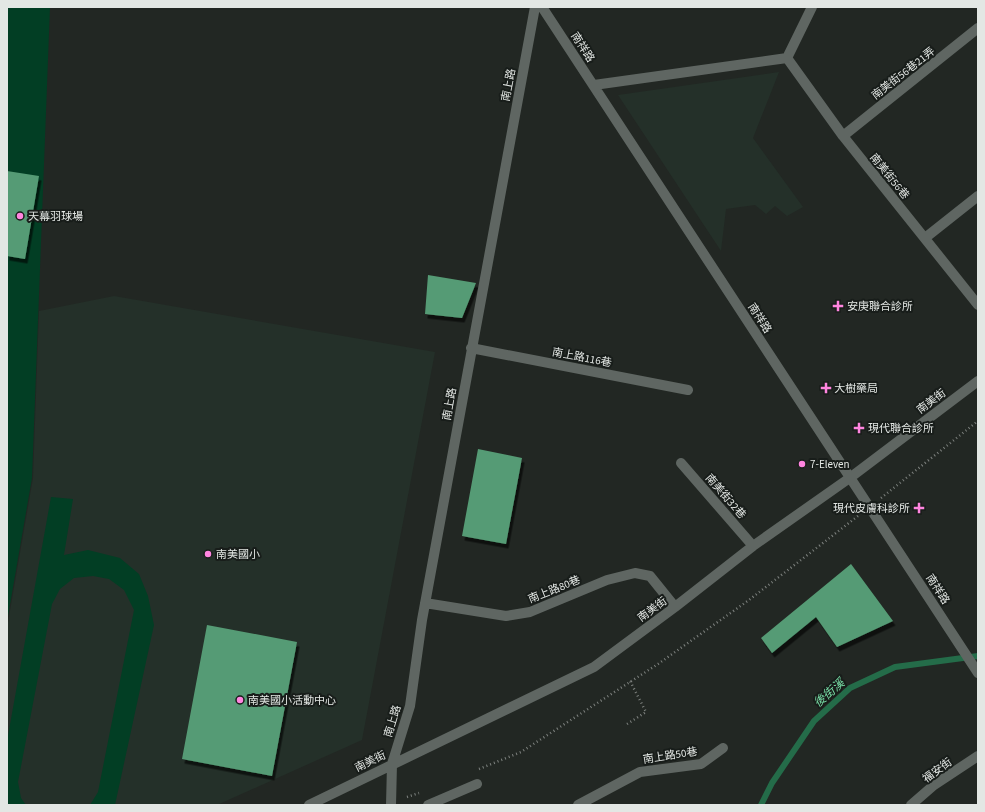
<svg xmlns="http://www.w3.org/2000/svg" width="985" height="812" viewBox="0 0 985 812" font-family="'Source Sans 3','Noto Sans TC',sans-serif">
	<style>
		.built { fill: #243029 }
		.green { fill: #023e24 }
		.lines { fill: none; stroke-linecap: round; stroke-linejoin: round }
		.stream { stroke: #246c49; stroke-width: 6 }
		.building { fill: #559b74; filter: url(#shadow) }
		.path { stroke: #7e827f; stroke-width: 2.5; stroke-dasharray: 1 3; stroke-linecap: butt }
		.minor { stroke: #5f6662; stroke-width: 10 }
		.poi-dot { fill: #ff85df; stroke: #181d1a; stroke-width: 1.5 }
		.labels { text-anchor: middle; stroke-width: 4; stroke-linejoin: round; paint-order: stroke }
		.street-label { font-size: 11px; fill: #e3e7e4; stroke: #181d1a }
		.poi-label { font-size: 11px; fill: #e3e7e4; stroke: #181d1a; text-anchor: start }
		.water-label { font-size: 12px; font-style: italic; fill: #77dba4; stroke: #181d1a }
	</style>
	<defs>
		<filter id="shadow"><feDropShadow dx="2.5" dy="4.5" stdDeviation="0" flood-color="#0009"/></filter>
	</defs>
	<rect width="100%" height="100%" fill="#222723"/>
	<path class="built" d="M779,72L753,138L803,207L787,216L775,206L766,214L755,205L726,209L721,251L618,95Z
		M114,296L435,352L362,740L217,805H7V628L33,478L39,311Z"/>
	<path class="green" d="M7,7H50L32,478L7,622Z
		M51,497L73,499L64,555L88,550L120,558L139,574L148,596L154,625L115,805H90L98,792L134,610L124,590L109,579L93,576L74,578L60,589L52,604L18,782L21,798L26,805H7V741Z"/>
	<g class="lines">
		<path class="stream" d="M761,805L772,783L814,721L850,688L895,667L978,656"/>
	</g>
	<path class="building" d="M7,171L39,176L25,259L7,256Z
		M428,275L476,283L462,318L425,314Z
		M478,449L522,458L506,544L462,536Z
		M851,564L893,621L837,647L816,617L772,653L761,638Z
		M207,625L297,642L272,776L182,759Z"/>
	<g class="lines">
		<path class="path" d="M881,498L978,421
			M627,724L646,712L630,681
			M479,769L521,752L658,664L749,600L858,516
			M407,797L419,793"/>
		<path class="minor" d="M542,7L978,673
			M787,58L843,136L978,305
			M787,58L812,7
			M594,85L787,58
			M843,136L978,28
			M925,238L978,196
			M471,348L688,390
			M681,463L753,546
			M425,603L506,616L530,612L607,580L635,573L650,576L675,607
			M309,805L594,667L675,607L753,546L851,477L978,381
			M391,805L392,764L410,706L422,620L535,7
			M428,805L477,784
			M578,805L640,772L701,764L723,748
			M911,805L934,785L978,756"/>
	</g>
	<g class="poi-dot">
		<circle cx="20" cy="216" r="4"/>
		<path d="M836 300h4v4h4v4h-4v4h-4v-4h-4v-4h4z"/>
		<path d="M824 382h4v4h4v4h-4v4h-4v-4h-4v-4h4z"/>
		<path d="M857 422h4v4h4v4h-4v4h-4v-4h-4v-4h4z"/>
		<circle cx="802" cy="464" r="4"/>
		<path d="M917 502h4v4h4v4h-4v4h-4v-4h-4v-4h4z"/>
		<circle cx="208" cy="554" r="4"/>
		<circle cx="240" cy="700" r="4"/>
	</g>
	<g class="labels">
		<g class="street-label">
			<text transform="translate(583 47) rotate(57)" y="4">南祥路</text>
			<text transform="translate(903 73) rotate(-38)" y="4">南美街56巷21弄</text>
			<text transform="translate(508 85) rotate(-79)" y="4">南上路</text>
			<text transform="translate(890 176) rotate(51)" y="4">南美街56巷</text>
			<text transform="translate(760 318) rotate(57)" y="4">南祥路</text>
			<text transform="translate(582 357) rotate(11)" y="4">南上路116巷</text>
			<text transform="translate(931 401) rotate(-37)" y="4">南美街</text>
			<text transform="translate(449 404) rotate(-80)" y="4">南上路</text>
			<text transform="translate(726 496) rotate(49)" y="4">南美街32巷</text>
			<text transform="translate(554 589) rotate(-22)" y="4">南上路80巷</text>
			<text transform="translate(938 589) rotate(57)" y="4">南祥路</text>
			<text transform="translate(652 609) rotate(-36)" y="4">南美街</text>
			<text transform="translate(392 721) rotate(-73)" y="4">南上路</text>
			<text transform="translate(670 755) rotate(-9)" y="4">南上路50巷</text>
			<text transform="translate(370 761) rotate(-26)" y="4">南美街</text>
			<text transform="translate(937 770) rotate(-36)" y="4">福安街</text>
		</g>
		<g class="poi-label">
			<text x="28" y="220">天幕羽球場</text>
			<text x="847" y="310">安庚聯合診所</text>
			<text x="834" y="392">大樹藥局</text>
			<text x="868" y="432">現代聯合診所</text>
			<text x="810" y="468">7-Eleven</text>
			<text x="910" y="512" text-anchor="end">現代皮膚科診所</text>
			<text x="216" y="558">南美國小</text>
			<text x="248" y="704">南美國小活動中心</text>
		</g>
		<g class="water-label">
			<text transform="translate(829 693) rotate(-41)" y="4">後街溪</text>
		</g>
	</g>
	<rect width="985" height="812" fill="none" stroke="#e3e7e4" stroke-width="16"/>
</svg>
